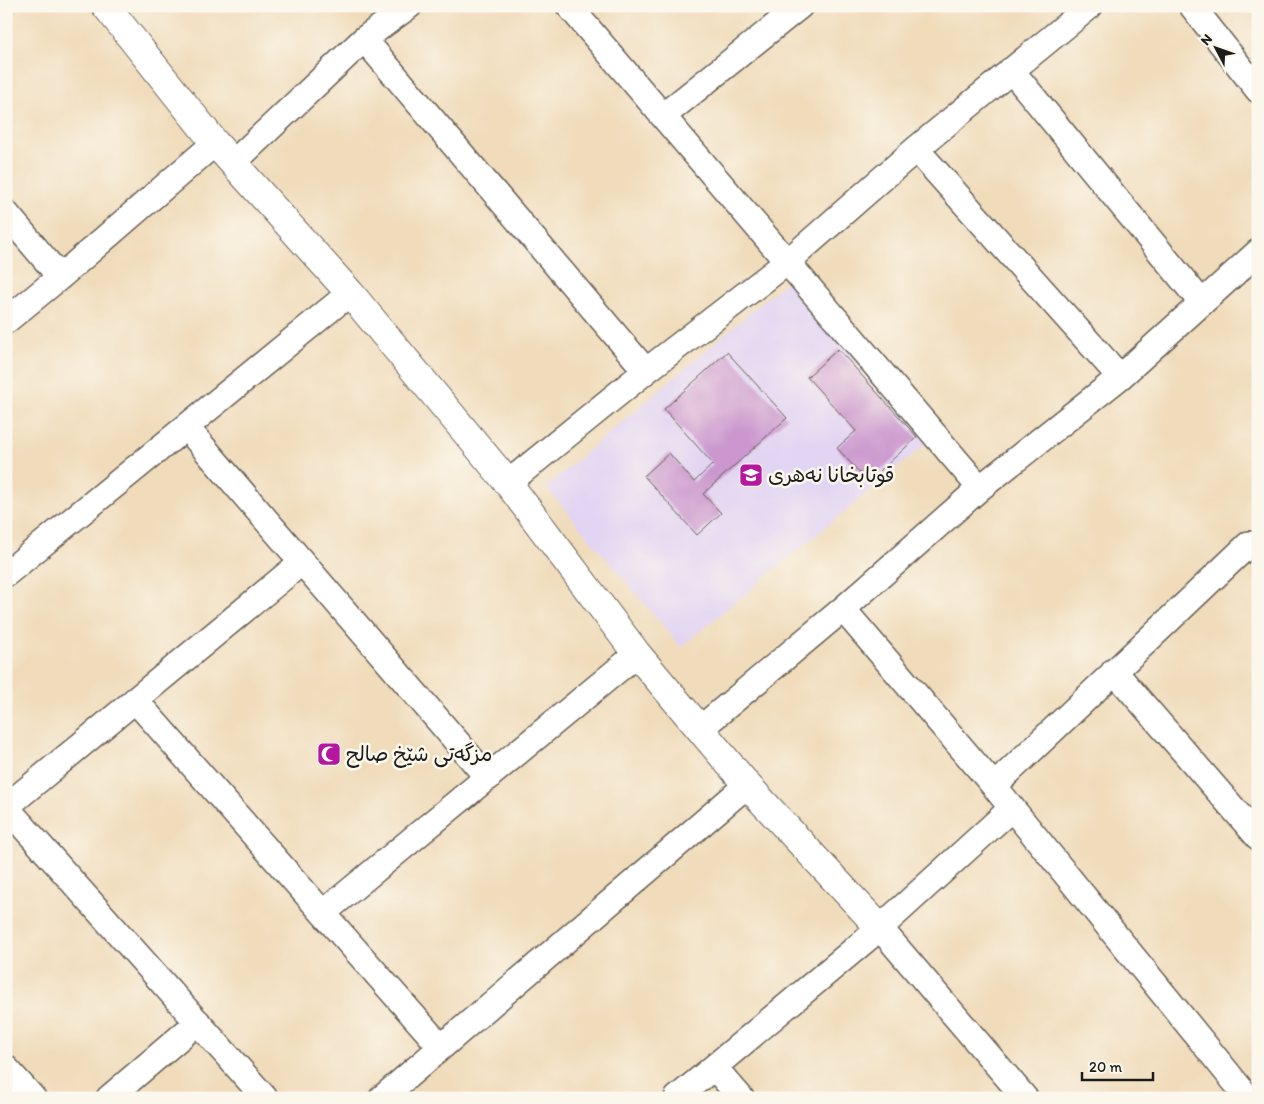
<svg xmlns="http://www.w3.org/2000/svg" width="1264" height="1104" viewBox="0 0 1264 1104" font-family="Itim,'Playpen Sans Arabic',sans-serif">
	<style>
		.built { fill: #e2d4f3 }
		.building { fill: #cb97ce }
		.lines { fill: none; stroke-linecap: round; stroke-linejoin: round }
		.minor-casing { stroke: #665f54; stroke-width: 28 }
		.tertiary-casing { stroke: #665f54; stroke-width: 30 }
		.minor { stroke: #fff; stroke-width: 25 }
		.tertiary { stroke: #fff; stroke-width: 28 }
		.labels { text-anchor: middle; stroke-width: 5; stroke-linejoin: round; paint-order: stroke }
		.poi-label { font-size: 21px; fill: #1c1c1c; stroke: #fbf7ec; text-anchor: start }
	</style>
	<rect width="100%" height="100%" fill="#fbf7ec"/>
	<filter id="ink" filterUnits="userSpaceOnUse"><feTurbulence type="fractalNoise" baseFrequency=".02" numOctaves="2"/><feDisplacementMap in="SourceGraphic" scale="10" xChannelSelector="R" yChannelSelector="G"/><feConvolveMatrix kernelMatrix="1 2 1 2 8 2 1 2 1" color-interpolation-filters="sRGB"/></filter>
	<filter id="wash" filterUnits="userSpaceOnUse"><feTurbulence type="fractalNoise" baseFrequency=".0096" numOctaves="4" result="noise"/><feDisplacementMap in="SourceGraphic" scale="20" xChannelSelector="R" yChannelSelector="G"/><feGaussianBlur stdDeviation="1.12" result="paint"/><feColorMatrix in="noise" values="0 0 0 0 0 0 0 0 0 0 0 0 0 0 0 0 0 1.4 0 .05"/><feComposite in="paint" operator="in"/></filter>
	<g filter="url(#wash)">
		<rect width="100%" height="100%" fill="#f0dcbb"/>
		<path class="built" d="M788,280L932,439L681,647L546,487Z"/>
		<g id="blocks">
			<path class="building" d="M838,349L917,437L868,482L837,448L856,431L807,377Z
				M727,352L787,418L703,494L721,513L697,535L644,476L669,453L694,482L713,464L664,409Z"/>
		</g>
	</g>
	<g filter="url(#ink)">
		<use href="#blocks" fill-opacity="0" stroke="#665f54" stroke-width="1"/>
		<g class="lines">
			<g class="minor-casing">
				<path id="minor" d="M569,6L980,488
					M1192,6L1258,90
					M364,39L646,371
					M1011,70L1202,303
					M663,116L800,6
					M916,149L1120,377
					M233,163L364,39L409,6
					M6,213L60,277
					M6,321L60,277L215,143
					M186,427L488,778
					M508,483L646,371L786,263L916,149L1090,6
					M6,574L350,293
					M843,609L994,786L1248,1098
					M1114,671L1258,837
					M135,700L441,1047
					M701,728L843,609L980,488L1120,377L1258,252
					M994,786L1249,544
					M6,807L265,1098
					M6,807L302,562
					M323,913L637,654
					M880,928L1025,1098
					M714,1067L741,1098
					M6,1068L33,1098
					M109,1098L198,1022
					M382,1098L747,785
					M677,1098L880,928L1012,808"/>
			</g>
			<g class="tertiary-casing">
				<path id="tertiary" d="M106,6L215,143L350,293L508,483L637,654L747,785L880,928"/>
			</g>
			<use href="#minor" class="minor"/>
			<use href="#tertiary" class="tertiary"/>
		</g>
	</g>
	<defs>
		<g id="school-square" transform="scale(1.25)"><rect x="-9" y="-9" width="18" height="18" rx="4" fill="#b5179e" stroke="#fbf7ec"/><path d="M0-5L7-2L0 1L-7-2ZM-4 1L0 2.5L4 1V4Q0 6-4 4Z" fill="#fff"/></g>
		<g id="mosque-square" transform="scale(1.25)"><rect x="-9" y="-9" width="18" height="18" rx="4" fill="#b5179e" stroke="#fbf7ec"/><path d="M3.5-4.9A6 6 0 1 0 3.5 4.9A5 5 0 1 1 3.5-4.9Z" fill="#fff"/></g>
	</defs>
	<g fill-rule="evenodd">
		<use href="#school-square" x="751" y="475"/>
		<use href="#mosque-square" x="329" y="754"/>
	</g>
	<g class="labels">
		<g class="poi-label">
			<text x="768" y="482">قوتابخانا نەهری</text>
			<text x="346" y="761">مزگەتی شێخ صالح</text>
		</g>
	</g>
	<rect width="1264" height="1104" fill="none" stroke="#fbf7ec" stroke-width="25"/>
	<g transform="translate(1216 48) rotate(311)" stroke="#fbf7ec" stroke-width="4" paint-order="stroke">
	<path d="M0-4L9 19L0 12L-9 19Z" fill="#1c1c1c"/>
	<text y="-8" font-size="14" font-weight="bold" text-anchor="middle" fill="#1c1c1c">N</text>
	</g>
	<path d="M1082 1072v8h71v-8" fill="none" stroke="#1c1c1c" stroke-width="2.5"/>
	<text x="1089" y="1072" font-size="15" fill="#1c1c1c" stroke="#fbf7ec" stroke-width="4" paint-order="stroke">20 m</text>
</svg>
